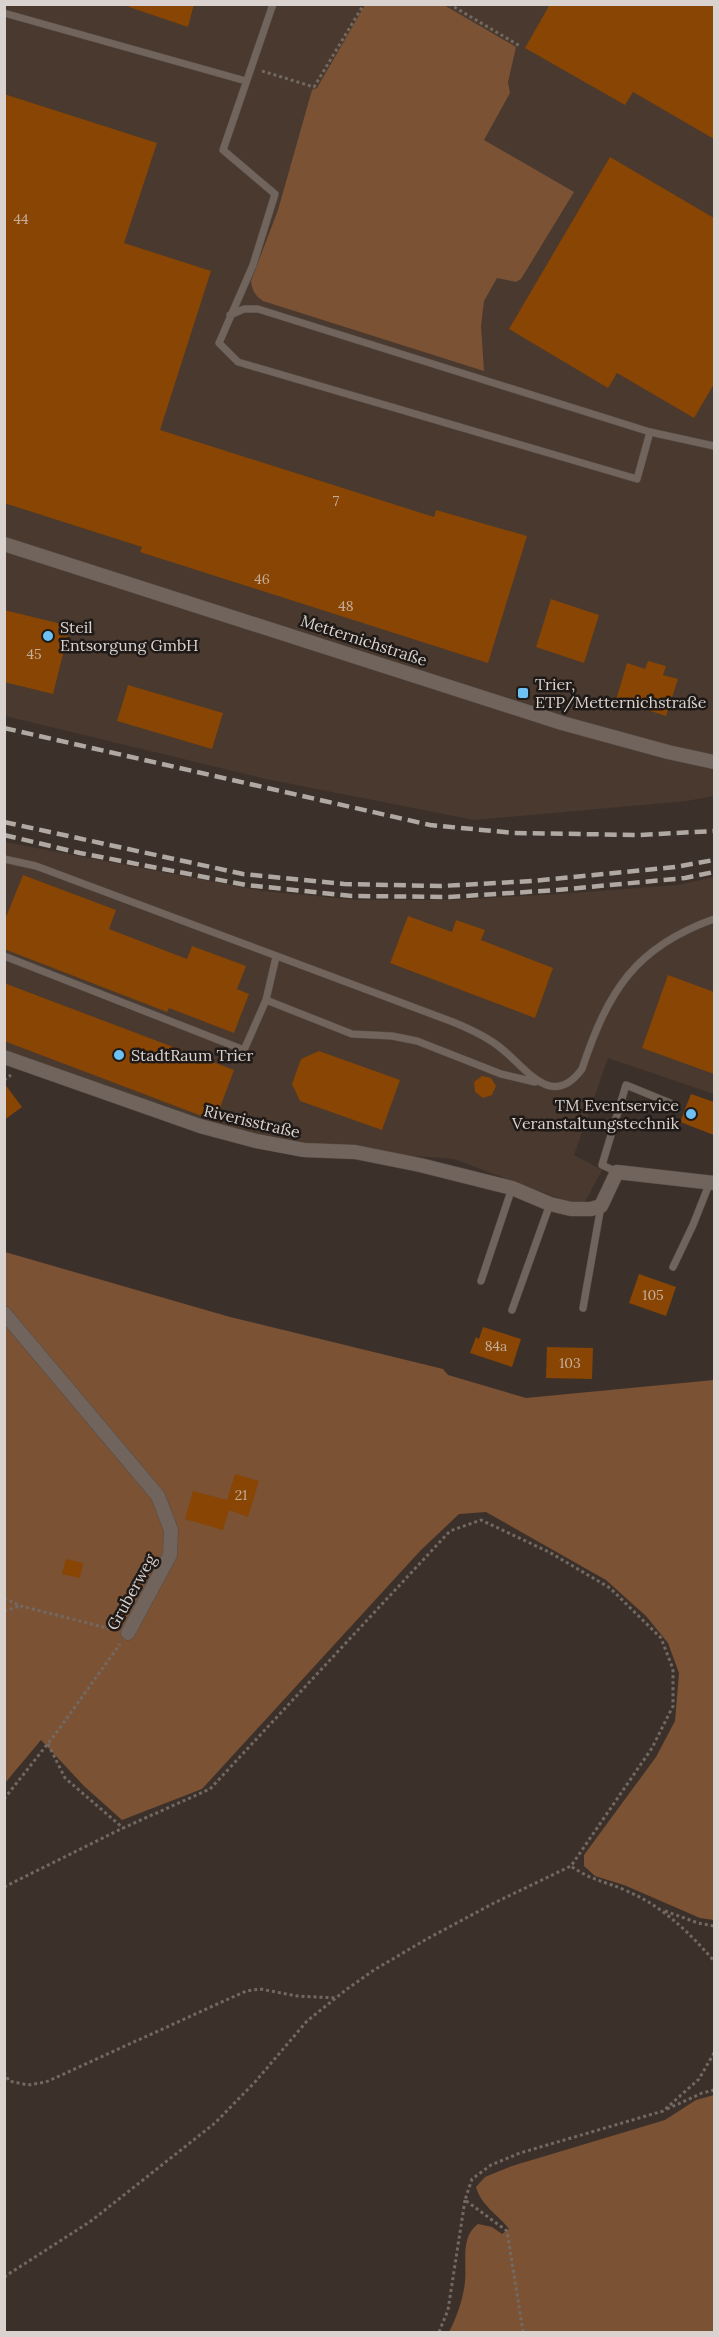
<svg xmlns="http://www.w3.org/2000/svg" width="719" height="2337" viewBox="0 0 719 2337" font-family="Lora,serif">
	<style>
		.built { fill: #49392e }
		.green { fill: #7c5235 }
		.building { fill: #884503 }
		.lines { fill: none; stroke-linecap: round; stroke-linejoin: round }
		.lane-casing { stroke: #554d47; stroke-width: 8 }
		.street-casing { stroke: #554d47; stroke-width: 15 }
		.path { stroke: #726963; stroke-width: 3; stroke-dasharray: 3 3; stroke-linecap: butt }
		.lane { stroke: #70645c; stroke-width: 7 }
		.street { stroke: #70645c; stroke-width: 14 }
		.rail { stroke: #b0a8a3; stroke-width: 4.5; stroke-dasharray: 12 6; stroke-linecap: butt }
		.poi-dot { fill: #6dc2f3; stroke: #1f1a17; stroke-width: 2 }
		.labels { text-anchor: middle; stroke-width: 5; stroke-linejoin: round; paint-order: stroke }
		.number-label { font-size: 14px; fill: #c5af9b }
		.poi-label { font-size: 16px; fill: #d9d2ce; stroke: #1f1a17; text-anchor: start }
		.street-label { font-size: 16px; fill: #d9d2ce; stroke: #1f1a17 }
	</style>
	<rect width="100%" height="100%" fill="#3c312a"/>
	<path class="built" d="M5,5H714V796L687,801L474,820L266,779L5,716Z
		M5,842L263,891L357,900H451L559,894L678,885L714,877V1094L608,1058L574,1155L602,1170L582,1207L454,1159L302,1147L195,1121L5,1055Z"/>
	<path class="green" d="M365,5H444L516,47L508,82L510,93L484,140L574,192L521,279L516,282L497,278L484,301L481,326L484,371L263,301C255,296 252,290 251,281L278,210L312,90L317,88Z
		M5,1252L230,1317L443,1369L448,1375L526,1398L714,1380V1920L700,1918L624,1885L595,1876L584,1866V1855L656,1757L675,1721L679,1673L668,1643L646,1616L606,1580L486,1512L459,1514L420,1551L202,1789L122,1820L84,1786L41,1740L5,1783Z
		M714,2095V2332H449C457,2317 463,2299 465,2282C467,2262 460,2237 478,2224L492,2227L502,2234L509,2229C498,2214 482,2207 476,2187L485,2177L512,2166L665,2120L696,2100Z"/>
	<path class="building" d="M129,4H194L188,27L129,7Z
		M550,4H714V139L633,92L625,105L525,48Z
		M4,94L157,143L124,243L211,271L160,430L434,517L436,510L527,536L488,663L140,552L142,547L4,503Z
		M610,157L714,218V384L694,418L617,373L608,388L509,329Z
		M551,599L599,615L584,663L536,647Z
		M4,610L70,626L53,694L4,682Z
		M648,661L666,666L663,675L678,679L666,716L616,700L627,663L645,669Z
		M128,685L223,713L212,749L117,721Z
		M23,875L116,910L109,929L187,959L192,946L246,966L237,989L249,994L234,1033L169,1008L167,1012L4,949V922Z
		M408,916L452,932L456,920L485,930L481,940L553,968L535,1018L390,963Z
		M668,975L714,992V1074L642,1048Z
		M4,983L234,1070L215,1121L4,1041Z
		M319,1051L400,1080L382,1130L300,1101L292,1084L301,1059Z
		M482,1076L491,1078L496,1086L492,1095L483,1098L475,1092L474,1082Z
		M4,1083L22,1107L4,1120Z
		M691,1094L714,1102V1135L680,1122Z
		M639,1274L676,1287L666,1316L629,1303Z
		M483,1327L521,1339L512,1367L470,1353L476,1337L479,1339Z
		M547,1347L593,1348L592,1379L546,1378Z
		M235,1474L259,1481L248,1517L229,1510L223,1530L185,1519L193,1491L227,1500Z
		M66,1559L83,1563L80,1578L62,1574Z"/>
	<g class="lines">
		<g class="lane-casing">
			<path id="lane" d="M4,13L246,81
				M230,315L244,309H258L650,432L637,479L238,362L219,343L253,265L275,194L223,150L273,4
				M650,432L714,446
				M4,859L36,866L453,1022C470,1029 488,1037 502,1049C527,1069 552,1110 582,1069C608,991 635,947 714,919
				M4,956L244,1050L266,1000L276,957
				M266,1000L352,1034L392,1036L417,1041L501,1074L535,1082
				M617,1172L602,1165L626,1085L670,1103
				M673,1267L693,1225L710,1182
				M481,1281L512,1188
				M583,1308L601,1206
				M512,1310L550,1204"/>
		</g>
		<g class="street-casing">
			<path id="street" d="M4,544L562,723L668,752L714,762
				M4,1057L200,1126L256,1141L304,1150L355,1152L420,1165L512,1188L550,1204L571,1209H591L601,1206L617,1172L714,1183
				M4,1313L158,1496L171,1530L170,1555L128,1633"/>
		</g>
		<path class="path" d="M449,4L520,46
			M262,71L314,87L364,4
			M4,1080L11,1075
			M4,1598L21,1606L115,1630
			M4,1611L20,1606
			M48,1744L65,1778L123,1828L210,1789L450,1531L481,1520L549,1552L610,1588L661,1638L673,1669V1706L652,1748L571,1866C592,1881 605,1881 627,1891C662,1906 689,1932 714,1961
			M4,1799L57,1732L120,1644
			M4,1887L123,1828
			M665,1911L698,1923L714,1926
			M4,2072L9,2081L28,2085L46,2082L246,1991L260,1989L297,1996L336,1998
			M667,2109L702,2093L714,2090
			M4,2277L91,2221L215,2123L255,2082L307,2021L347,1989L374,1970L425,1940L494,1903L571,1866
			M439,2332L448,2310L465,2200
			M523,2332L507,2231L465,2200L472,2179L491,2165L520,2153L663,2111L699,2079L714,2053"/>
		<use href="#lane" class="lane"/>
		<use href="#street" class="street"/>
		<path class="rail" d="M4,728L430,825L514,833L640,835L714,831
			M4,822L243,874L344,884L441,886L533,881L675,867L714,860
			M4,835L80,853L246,885L352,896L449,897L557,890L685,878L714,872"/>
	</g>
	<g class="poi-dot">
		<circle cx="48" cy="636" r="6"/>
		<rect x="517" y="687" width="12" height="12" rx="3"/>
		<circle cx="119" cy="1055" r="6"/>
		<circle cx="691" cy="1114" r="6"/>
	</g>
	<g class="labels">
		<g class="number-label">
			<text x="21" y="224">44</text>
			<text x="336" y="506">7</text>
			<text x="262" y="584">46</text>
			<text x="346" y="611">48</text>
			<text x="34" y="659">45</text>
			<text x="653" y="1300">105</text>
			<text x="496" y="1351">84a</text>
			<text x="570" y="1368">103</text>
			<text x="241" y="1500">21</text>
		</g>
		<g class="poi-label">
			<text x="60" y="633">Steil<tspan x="60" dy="18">Entsorgung GmbH</tspan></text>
			<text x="535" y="690">Trier,<tspan x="535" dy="18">ETP/Metternichstraße</tspan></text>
			<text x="131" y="1061">StadtRaum Trier</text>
			<text x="679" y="1111" text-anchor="end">TM Eventservice<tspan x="679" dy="18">Veranstaltungstechnik</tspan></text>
		</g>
		<g class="street-label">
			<text transform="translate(364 640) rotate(18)" y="6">Metternichstraße</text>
			<text transform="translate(252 1121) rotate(13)" y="6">Riverisstraße</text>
			<text transform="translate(131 1592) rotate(-61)" y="6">Gruberweg</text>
		</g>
	</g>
	<rect width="719" height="2337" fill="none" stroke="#d9d2ce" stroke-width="12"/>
</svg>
